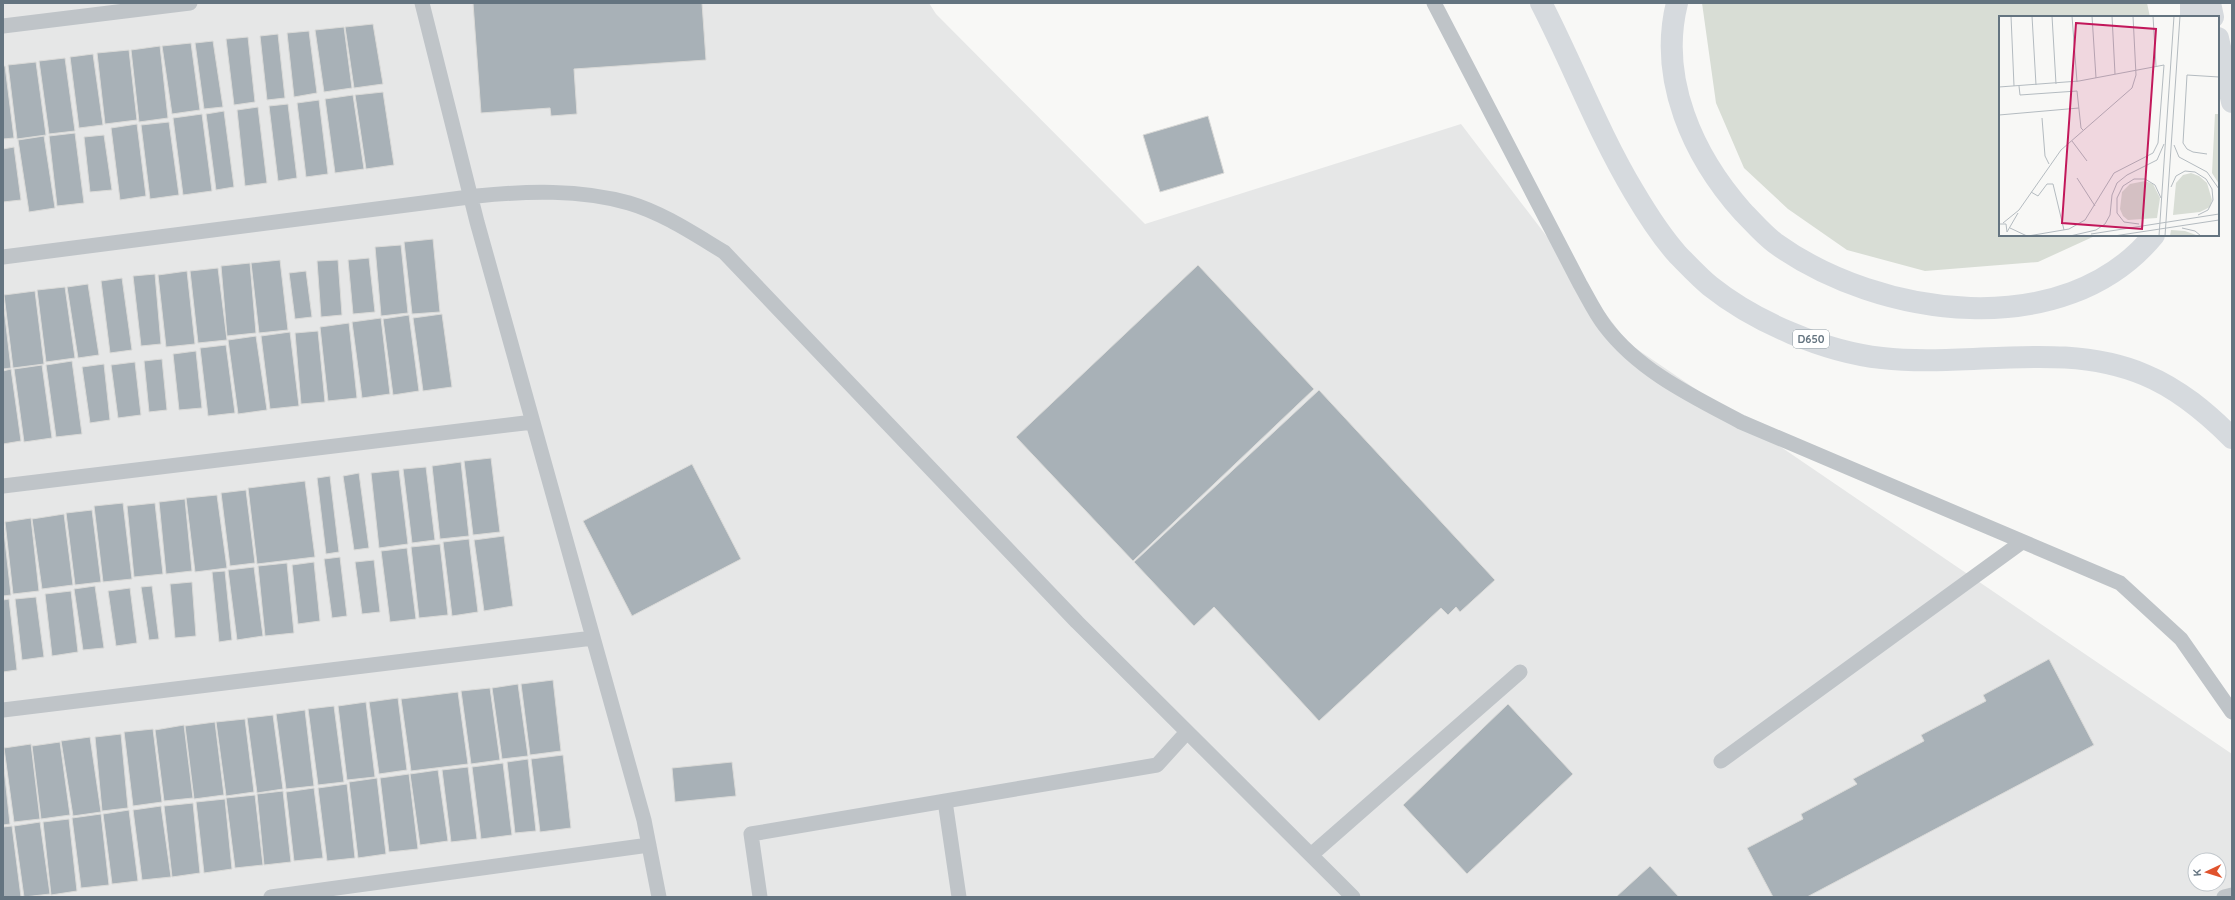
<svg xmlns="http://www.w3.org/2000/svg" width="2235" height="900" viewBox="0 0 2235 900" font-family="Quicksand,sans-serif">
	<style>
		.built { fill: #e6e7e7; fill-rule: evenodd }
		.green { fill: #d8ddd5 }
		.building { fill: #a8b1b7; stroke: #dadad8 }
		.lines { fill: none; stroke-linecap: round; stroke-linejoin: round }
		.lane { stroke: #bfc4c8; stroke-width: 15 }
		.highway { stroke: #d6dade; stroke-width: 22 }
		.labels { text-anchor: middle; stroke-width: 4; stroke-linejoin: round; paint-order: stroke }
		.shield { fill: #fff; stroke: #929ea6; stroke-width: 1 }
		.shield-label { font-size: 11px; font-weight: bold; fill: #647480 }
		.inset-road { fill: none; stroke: #b4bbc0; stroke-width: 1 }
		.view { fill: #c2185b; fill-opacity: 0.15; stroke: #c2185b; stroke-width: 2 }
		.inset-edge { fill: none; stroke: #647480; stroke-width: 2 }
	</style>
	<rect width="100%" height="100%" fill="#f8f8f6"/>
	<path class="built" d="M3,3H929L936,14L1145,224L1461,124L1628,343L2232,754V897H3ZM2195,860H2219V884H2195Z"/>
	<path class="green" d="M1702,3H2147L2150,17H2000V235H2097L2038,262L1925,271L1847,250L1788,209L1744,168L1716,103Z"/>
	<path class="building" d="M473,3H702L706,60L574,69L577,114L551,116L550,108L481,113Z
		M373,24L383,84L354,88L345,27Z
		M344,27L352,88L324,92L315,30Z
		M309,31L317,93L294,97L287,33Z
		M278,34L285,98L267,100L260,36Z
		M248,37L255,102L234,105L226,39Z
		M213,41L223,107L204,109L195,43Z
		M191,43L200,110L172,114L162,46Z
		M160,46L168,118L139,122L131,50Z
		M129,50L137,120L105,124L97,53Z
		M93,54L103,125L79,128L70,57Z
		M65,58L75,131L49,134L39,61Z
		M36,62L46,135L17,139L8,65Z
		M3,66H5L14,138L3,139Z
		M383,92L394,165L366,169L355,95Z
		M353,95L364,169L335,173L325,99Z
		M319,100L328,174L306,177L297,103Z
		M288,104L297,178L278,181L269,106Z
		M258,107L267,183L245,186L237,110Z
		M224,111L234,187L216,190L206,114Z
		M202,114L212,191L183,195L173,118Z
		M1208,116L1224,173L1160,192L1143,135Z
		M169,122L179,195L150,199L141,125Z
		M137,124L146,196L120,200L111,128Z
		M75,133L84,203L57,206L49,136Z
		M104,135L112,190L90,192L84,137Z
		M44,136L55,208L29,212L18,140Z
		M14,147L21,200L3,202V149Z
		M433,239L440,312L412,314L404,242Z
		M401,245L408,313L381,316L375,247Z
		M369,258L375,312L353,314L348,260Z
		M280,260L288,330L259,333L251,263Z
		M338,260L342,315L321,317L317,261Z
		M250,263L256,333L227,336L221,266Z
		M1198,265L1314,389L1133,561L1016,437Z
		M218,268L227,340L198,343L190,271Z
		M187,271L195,344L166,347L158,275Z
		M306,271L312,317L295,319L289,273Z
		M155,274L161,344L141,346L133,276Z
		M122,278L132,350L110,353L101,281Z
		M88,284L99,355L78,358L67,287Z
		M65,287L75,358L46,362L37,290Z
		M35,291L44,364L13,368L4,295Z
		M3,300L11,368L3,369Z
		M442,314L452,387L423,391L413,318Z
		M409,315L419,391L393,395L383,319Z
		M381,318L390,394L362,398L352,322Z
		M349,323L357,398L328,401L320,327Z
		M318,331L325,402L301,404L295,333Z
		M290,332L299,406L270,409L261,336Z
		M256,336L267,410L238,414L228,340Z
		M226,345L235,413L208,416L200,348Z
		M196,351L202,408L179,410L173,354Z
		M162,359L167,410L149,412L144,361Z
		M72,361L82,434L56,437L46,365Z
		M135,362L141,415L118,418L111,365Z
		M104,364L110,420L90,423L82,367Z
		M42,365L52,438L24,442L14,369Z
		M11,369L21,441L3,444V371Z
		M1319,390L1495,580L1460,612L1456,607L1448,615L1441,608L1319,721L1214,607L1194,626L1134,562Z
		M491,458L500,532L473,535L464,461Z
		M461,462L469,536L440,539L432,466Z
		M692,464L741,559L632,616L583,521Z
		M426,467L435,540L412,543L403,469Z
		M399,470L408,544L379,548L371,473Z
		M359,473L369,548L354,550L343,476Z
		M330,476L339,552L326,554L317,478Z
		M305,481L315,557L257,564L248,488Z
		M246,490L255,563L230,566L221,493Z
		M217,495L227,568L195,572L186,498Z
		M185,499L192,571L166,574L159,502Z
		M123,503L132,579L103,582L94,506Z
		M155,503L163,574L134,577L127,506Z
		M92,510L101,582L75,585L66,513Z
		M64,514L73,585L42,589L32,519Z
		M31,518L39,591L13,594L5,522Z
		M3,523L11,595L3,596Z
		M504,536L513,606L484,611L474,540Z
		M469,539L478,612L452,616L443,542Z
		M440,544L448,615L419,618L411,547Z
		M407,548L416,619L390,622L381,551Z
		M340,557L347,616L332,618L324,559Z
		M374,560L380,612L362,614L355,562Z
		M314,562L320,621L298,624L292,565Z
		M287,563L294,633L265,636L258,566Z
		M254,567L263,636L237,640L228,570Z
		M225,571L232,640L219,642L212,572Z
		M192,582L196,636L175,638L170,584Z
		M95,586L104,648L83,650L74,589Z
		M152,586L159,639L149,640L141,587Z
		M130,588L137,643L116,646L108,591Z
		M71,591L78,652L52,656L45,594Z
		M36,597L44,657L22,660L15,599Z
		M9,599L17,670L3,672V600Z
		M2049,659L2094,745L1807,897H1773L1747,848L1803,819L1801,814L1857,784L1853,779L1924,741L1921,735L1986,701L1983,695Z
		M553,680L561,751L530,755L521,684Z
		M518,684L528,756L502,759L492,688Z
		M490,688L500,760L471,764L461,691Z
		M458,692L468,764L411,771L401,699Z
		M398,698L407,770L379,774L369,702Z
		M366,702L375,777L347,780L338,706Z
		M1508,704L1573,774L1467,874L1403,805Z
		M334,706L344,782L318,785L308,709Z
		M305,710L314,786L286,789L276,714Z
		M273,715L283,789L257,793L247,718Z
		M245,719L254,792L226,796L216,722Z
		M215,722L224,795L194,799L185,726Z
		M184,725L193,798L164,801L155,730Z
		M153,729L162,802L133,806L124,732Z
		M121,734L128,808L102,811L95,737Z
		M90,737L101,812L73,816L61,741Z
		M60,742L70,815L41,819L32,746Z
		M31,744L40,819L14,822L4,748Z
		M563,755L571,828L540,832L531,759Z
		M3,759L10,824L3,825Z
		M528,759L536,831L515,833L507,762Z
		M732,762L736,796L675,802L672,768Z
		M503,763L512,835L481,839L472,767Z
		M468,767L477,839L451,842L442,770Z
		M438,770L448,841L420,845L410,774Z
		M409,774L418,849L389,852L380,778Z
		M377,778L386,854L358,858L349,782Z
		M347,784L355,858L327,861L318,788Z
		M314,788L323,858L294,861L286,792Z
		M283,791L291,862L264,865L257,794Z
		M255,795L263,865L235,868L226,798Z
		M225,799L232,869L204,873L196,802Z
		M193,803L200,873L172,877L164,806Z
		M161,806L171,877L142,880L133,810Z
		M129,810L138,881L112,884L103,814Z
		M101,814L109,885L81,888L72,818Z
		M69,819L77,891L51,895L43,822Z
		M40,822L50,894L24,897L14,826Z
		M12,826L21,897H3V827Z
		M1650,866L1679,897H1616Z"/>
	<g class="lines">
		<path class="lane" d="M422,3L477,222L644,820L659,897
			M1434,3L1580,284C1588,298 1595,313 1605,326C1639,371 1692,396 1741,422L2120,583L2181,639L2232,712
			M3,26L190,3
			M3,257L477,196C527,191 579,189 629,203C663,213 694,234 724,252L1077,622L1353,897
			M3,486L533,422
			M3,710L593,638
			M1721,761L2022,542
			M945,801L959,897
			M1311,855L1520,672
			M271,897L649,845
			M760,897L751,834L1157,765L1187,732
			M2224,897L2232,895"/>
		<path class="highway" d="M1541,3C1573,65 1598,132 1634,192C1647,214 1661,236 1678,255C1688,265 1699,277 1710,286C1755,322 1825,352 1882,358C1968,368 2063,340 2145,375C2179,389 2207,413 2232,438
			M1677,3C1658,79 1693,156 1743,212C1753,222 1763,234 1775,243C1879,318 2065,344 2154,235
			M2191,3V17
			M2210,3L2213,17
			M2218,38L2232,102"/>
	</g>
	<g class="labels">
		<rect class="shield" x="1793" y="330" width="36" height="18" rx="3"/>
		<g class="shield-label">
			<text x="1811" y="343">D650</text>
		</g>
	</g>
	<g transform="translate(1999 16)">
		<rect width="220" height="220" fill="#f8f8f6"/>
		<path d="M216,98H220V168L213,157ZM192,157L200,160L208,167L213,184L211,191L201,196L174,199L177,167L184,159ZM146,165L154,168L161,182L158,202L129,204L124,200L121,193L123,176L131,168ZM172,214L186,215L200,220H171Z" fill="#d8ddd5"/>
		<path class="inset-road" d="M12,0L15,70M33,0L37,69M53,0L57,68M73,0L78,66M93,0L97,62M113,0L116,58M154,0L157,50M20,70L21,79L78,75L82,112L84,114M0,71L80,65L165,49L159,127L154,137L115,157L86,204L70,213L29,220M0,99L80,92M43,102L46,140L50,148M73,125L88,145M175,129L180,141L208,156L220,173M208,138L194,136L188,133L184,127L188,59L220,61M78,162L96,190M172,171L177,160L186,155L196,156L207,163L213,173L214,184L209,194L199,199M32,176L39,180L48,168H54L65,214M4,207L20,194L62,134L133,72L137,59L134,0M0,208H7L8,216M140,208L125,206L118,197V182L124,170L135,163H146L156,169L162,182M11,212L28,220M183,212L196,215L202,220M8,216L19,197M92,218L220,198M71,220L97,214L106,208L111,199L113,179L118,167L128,159L158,144L165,128M115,220L220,204M160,220L175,0M166,220L181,0"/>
		<path class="view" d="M77,7L157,13L143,213L63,207Z"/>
		<rect width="220" height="220" class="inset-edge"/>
	</g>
	<rect width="2235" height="900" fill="none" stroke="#647480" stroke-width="8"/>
	<g transform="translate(2207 872) rotate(266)"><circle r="19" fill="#ffffff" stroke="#c1c7cc"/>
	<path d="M0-3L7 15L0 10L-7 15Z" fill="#e0532d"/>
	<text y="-6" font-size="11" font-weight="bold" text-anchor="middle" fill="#647480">K</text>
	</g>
</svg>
